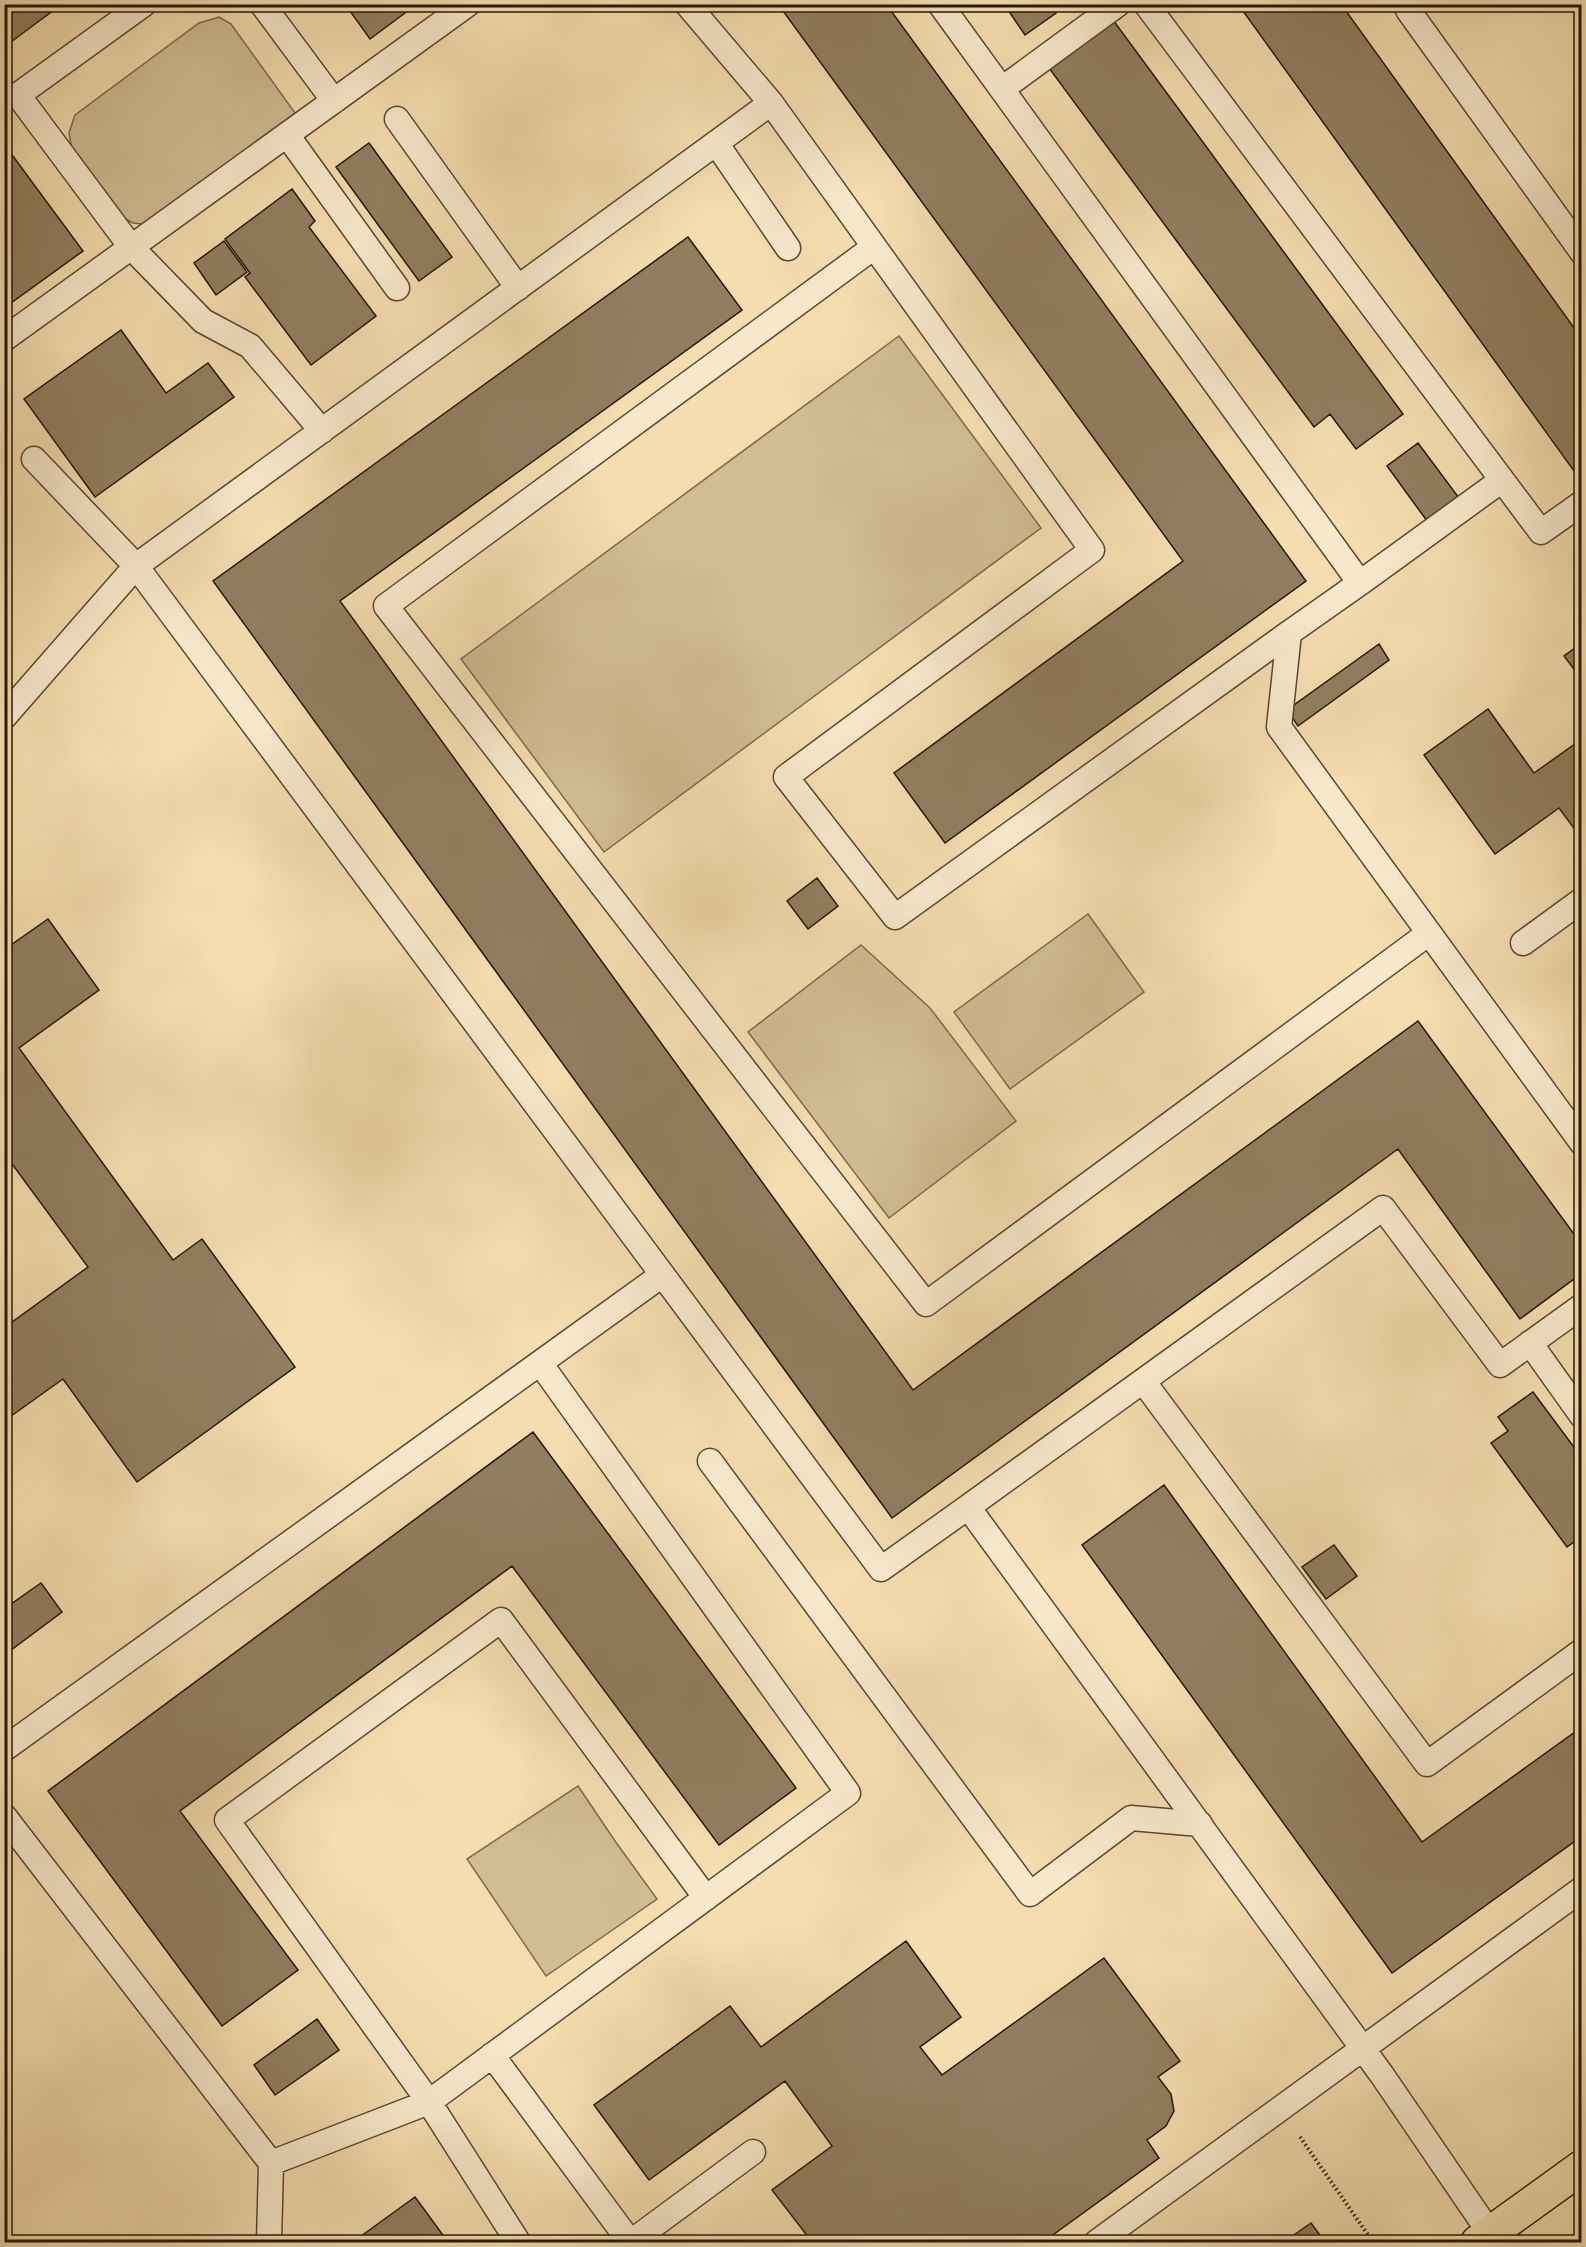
<svg xmlns="http://www.w3.org/2000/svg" width="1586" height="2247" viewBox="0 0 1586 2247" font-family="Vollkorn,serif">
	<style>
		.green { fill: #d1bc93; stroke: #7a6a4e; stroke-width: 1.5 }
		.building { fill: #917e5f; stroke: #241808; stroke-width: 1.5 }
		.lines { fill: none; stroke-linecap: round; stroke-linejoin: round }
		.lane-casing { stroke: #584932; stroke-width: 27 }
		.primary-casing { stroke: #241808; stroke-width: 36 }
		.path { stroke: #241808; stroke-width: 4; stroke-dasharray: 1.5 3; stroke-linecap: butt }
		.lane { stroke: #f8e9cb; stroke-width: 24 }
		.primary { stroke: #f5ddaf; stroke-width: 33 }
	</style>
	<rect width="100%" height="100%" fill="#f5ddaf"/>
	<filter id="stains"><feTurbulence type="fractalNoise" baseFrequency=".00333" numOctaves="4"/><feColorMatrix values="0 0 0 0 .2 0 0 0 0 .09 0 0 0 0 .02 0 0 0 .5 -.17"/></filter>
	<radialGradient id="worn" r=".72"><stop offset=".6" stop-color="#630" stop-opacity="0"/><stop offset="1" stop-color="#630" stop-opacity=".3"/></radialGradient>
	<path class="green" d="M219,17L231,24L298,117L151,225L133,223L120,216L72,150L69,133L75,115L199,23Z
		M899,336L1041,528L604,852L461,659Z
		M1088,914L1144,992L1010,1089L954,1012Z
		M861,945L930,1008L1016,1121L889,1218L748,1032Z
		M578,1786L615,1841L657,1899L546,1976L467,1859Z"/>
	<path class="building" d="M4,4H62L4,47Z
		M345,4H417L370,39Z
		M778,4H886L1306,581L945,843L894,773L1183,561Z
		M1004,4H1050L1056,13L1025,35Z
		M1238,4H1341L1582,339V465L1574,471Z
		M1113,20L1403,414L1356,449L1330,414L1314,427L1049,68Z
		M369,143L452,257L419,281L336,167Z
		M4,144L83,251L4,308Z
		M292,189L315,221L309,227L376,316L311,365L245,277L250,273L225,239Z
		M688,237L742,310L340,601L913,1390L1418,1021L1582,1245V1273L1520,1319L1398,1149L892,1518L213,581Z
		M224,241L247,272L216,295L194,263Z
		M121,330L166,393L208,363L234,397L95,497L24,399Z
		M1418,443L1462,502L1430,525L1387,466Z
		M1582,643V680L1564,656Z
		M1379,644L1389,660L1298,726L1287,710Z
		M1488,709L1534,773L1582,739V839L1559,808L1495,854L1424,755Z
		M817,878L838,906L808,929L787,901Z
		M48,919L99,990L19,1048L173,1260L202,1239L295,1367L137,1482L63,1379L4,1421V1328L88,1267L4,1153V950Z
		M1533,1392L1582,1458V1536L1567,1547L1491,1443L1508,1431L1498,1417Z
		M533,1432L796,1788L719,1845L512,1566L180,1811L298,1970L222,2026L48,1791Z
		M4,1473L12,1483L4,1489Z
		M1164,1485L1422,1842L1582,1727V1836L1392,1973L1082,1545Z
		M1334,1545L1357,1576L1326,1599L1302,1567Z
		M41,1583L62,1612L7,1653L4,1650V1609Z
		M906,1941L961,2017L920,2047L942,2075L1104,1958L1180,2061L1158,2077L1171,2094L1174,2111L1166,2126L1147,2140L1159,2158L1043,2242H812L772,2190L832,2146L785,2081L649,2180L594,2105L730,2006L761,2047Z
		M317,2019L339,2050L275,2095L254,2065Z
		M415,2197L448,2242H353Z
		M1311,2223L1325,2242H1284Z"/>
	<g class="lines">
		<g class="lane-casing">
			<path id="lane" d="M144,4L18,95L131,247L203,321L250,346L322,431
				M262,4L334,101
				M687,4L771,103L1092,550L786,777L895,917L1289,633
				M940,4L1360,583L1289,633L1279,727L1582,1143
				M1146,4L1541,532L1582,503
				M1416,4L1408,10L1582,252
				M1002,89L1118,4
				M771,103L136,566L881,1569L968,1507L1382,2075L1496,2242
				M397,119L518,288
				M287,135L397,288
				M716,143L788,248
				M874,247L386,606L926,1304L1429,933
				M4,339L468,4
				M1360,583L1502,480
				M4,717L136,566L34,459
				M1523,943L1582,900
				M1530,1343L1582,1416
				M1143,1381L1427,1764L1582,1651
				M710,1461L1030,1894L1131,1818L1200,1824
				M968,1507L1383,1208L1500,1365L1582,1306
				M4,1749L662,1275
				M4,1816L271,2163
				M492,2055L630,2242
				M269,2242L271,2163L429,2102L848,1793L540,1363
				M518,2242L429,2102L227,1820L501,1620L706,1898
				M631,2242L753,2152
				M1097,2242L1582,1889"/>
		</g>
		<g class="primary-casing">
			<path id="primary" d="M1478,2242L1582,2167"/>
		</g>
		<path class="path" d="M1300,2137L1373,2242"/>
		<use href="#lane" class="lane"/>
		<use href="#primary" class="primary"/>
	</g>
	<rect width="1586" height="2247" fill="none" stroke="#f5ddaf" stroke-width="24"/>
	<rect x="6" y="6" width="1574" height="2235" fill="none" stroke="#241808" stroke-width="3"/>
	<rect x="12" y="12" width="1562" height="2223" fill="none" stroke="#241808" stroke-width="1.5"/>
	<rect width="100%" height="100%" filter="url(#stains)"/>
	<rect width="100%" height="100%" fill="url(#worn)"/>
</svg>
